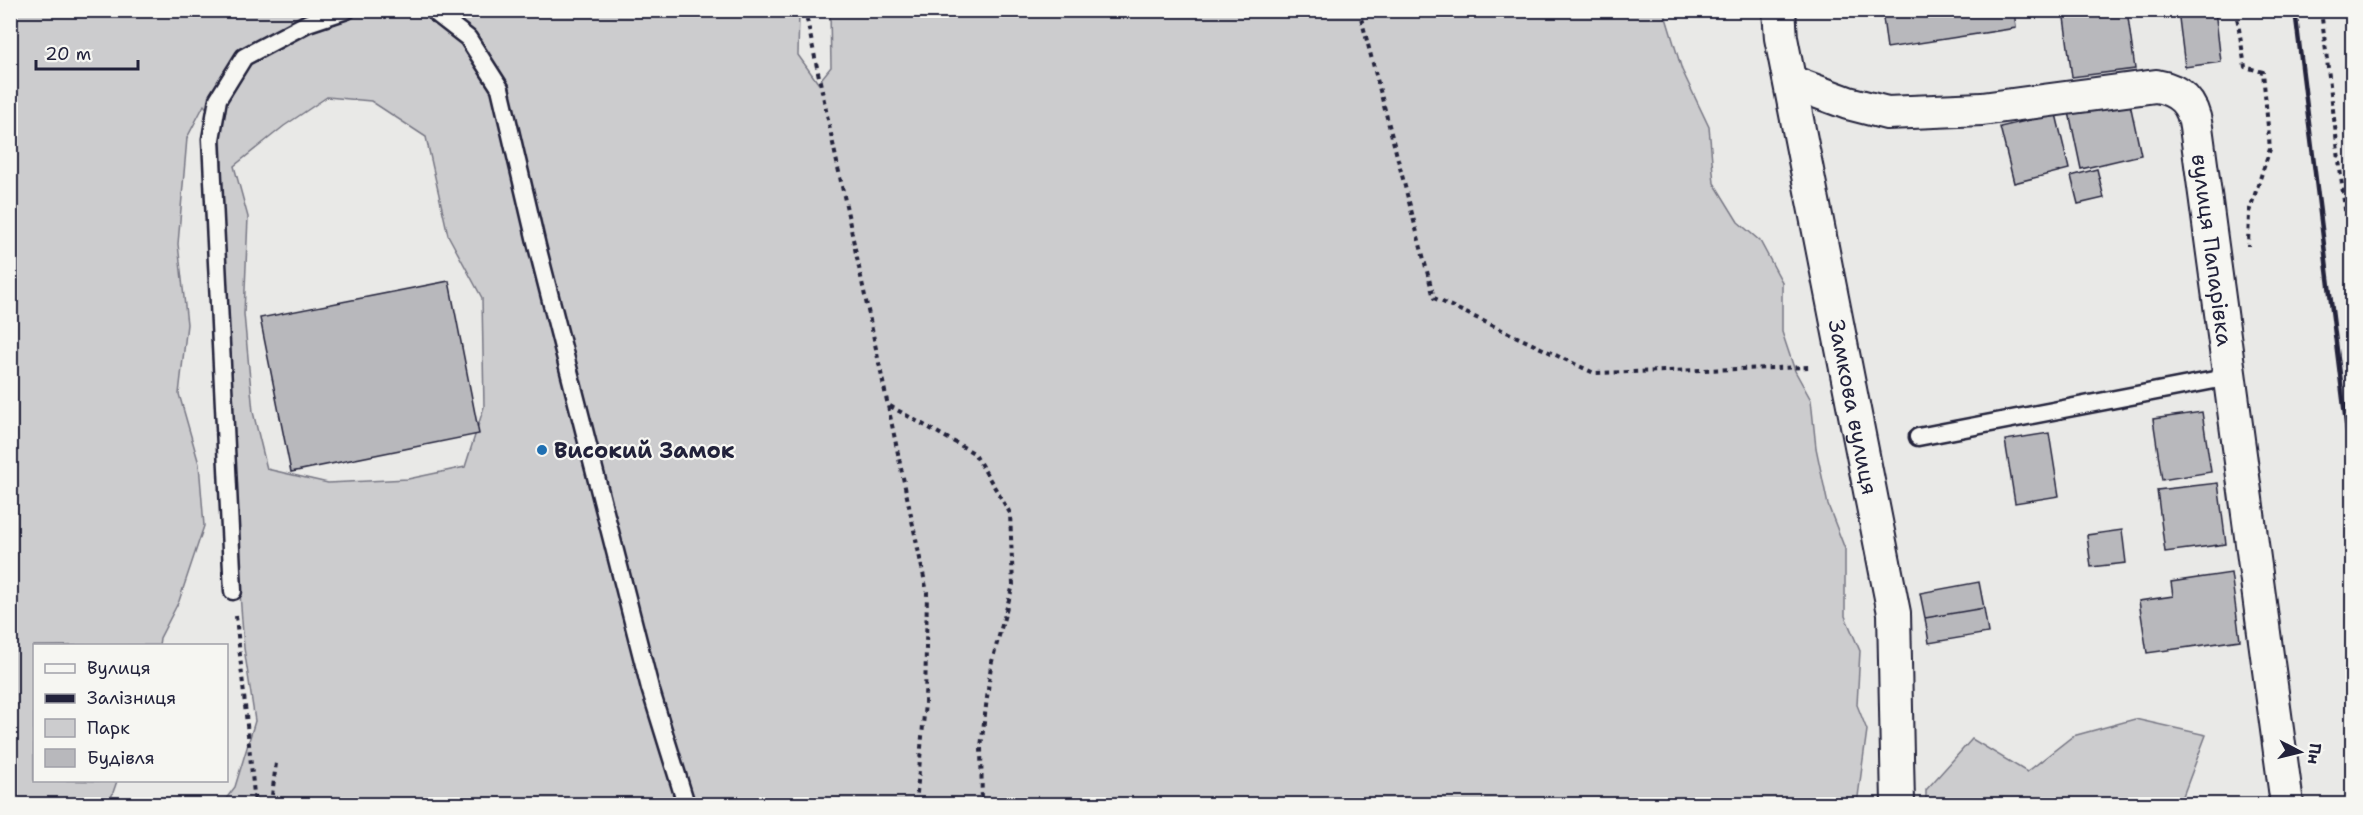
<svg xmlns="http://www.w3.org/2000/svg" width="2363" height="815" viewBox="0 0 2363 815" font-family="'Shantell Sans',sans-serif">
	<style>
		.green { fill: #ccccce; stroke: #777784; stroke-width: 1.5; fill-rule: evenodd }
		.building { fill: #b8b8bc; stroke: #22223b; stroke-width: 1.5 }
		.lines { fill: none; stroke-linecap: round; stroke-linejoin: round }
		.service-casing { stroke: #22223b; stroke-width: 21 }
		.minor-casing { stroke: #22223b; stroke-width: 36 }
		.path { stroke: #22223b; stroke-width: 4; stroke-dasharray: 4.5 4.5; stroke-linecap: butt }
		.service { stroke: #f6f6f2; stroke-width: 16 }
		.minor { stroke: #f6f6f2; stroke-width: 32 }
		.rail { stroke: #22223b; stroke-width: 4.5 }
		.poi-dot { fill: #1f6fb2; stroke: #f6f6f2; stroke-width: 2 }
		.labels { text-anchor: middle; stroke-width: 4.5; stroke-linejoin: round; paint-order: stroke }
		.street-label { font-size: 22px; fill: #22223b; stroke: #f6f6f2 }
		.poi-label { font-size: 22px; font-weight: bold; fill: #22223b; stroke: #f6f6f2; text-anchor: start }
	</style>
	<rect width="100%" height="100%" fill="#e9e9e7"/>
	<filter id="ink" filterUnits="userSpaceOnUse"><feTurbulence type="fractalNoise" baseFrequency=".0167" numOctaves="2"/><feDisplacementMap in="SourceGraphic" scale="12" xChannelSelector="R" yChannelSelector="G"/><feConvolveMatrix kernelMatrix="1 2 1 2 8 2 1 2 1" color-interpolation-filters="sRGB"/></filter>
	<g filter="url(#ink)">
		<path class="green" d="M10,11H799L798,55L818,83L831,67L830,11H1664L1682,70L1709,127L1714,183L1738,222L1760,241L1782,282V332L1795,371L1811,400L1816,448L1828,505L1845,549V616L1860,651L1857,705L1867,730L1857,804H222L235,787L255,721L244,648L238,566L236,476L226,371L221,126L204,105L187,138L178,244L187,324L179,394L199,464L204,526L179,601L160,638L159,645L34,646V780L117,781L109,804H11ZM327,97L371,101L426,137L448,235L482,298L484,407L465,467L408,479L328,483L267,469L253,412L244,314L248,217L234,166L284,126Z
			M2135,719L2206,735L2183,796L2169,804H1926V790L1972,739L2027,772L2073,736Z"/>
		<path class="building" d="M1882,10H2014L2016,28L1887,48Z
			M2063,10H2127L2135,69L2072,77Z
			M2178,10H2215L2221,62L2185,67Z
			M2129,99L2141,155L2081,169L2069,112Z
			M2056,114L2069,169L2014,183L2000,127Z
			M2097,169L2104,198L2078,204L2071,176Z
			M449,281L479,434L291,472L260,318Z
			M2202,412L2211,472L2162,480L2153,419Z
			M2049,433L2059,496L2015,503L2005,440Z
			M2218,483L2226,544L2165,552L2157,490Z
			M2122,530L2126,563L2091,567L2087,535Z
			M2231,573L2240,640L2147,653L2139,601L2173,596L2171,582Z
			M1979,582L1984,608L1925,618L1920,593Z
			M1984,608L1988,633L1929,643L1925,618Z"/>
		<g class="lines">
			<g class="service-casing">
				<path id="service" d="M432,10L468,38L500,88L537,246L650,688L686,804
					M1918,437L2230,377
					M233,591L211,139L218,99L244,57L308,23L347,10"/>
			</g>
			<g class="minor-casing">
				<g id="minor">
					<path id="s1" d="M1779,10L1781,38L1894,613L1898,804"/>
					<path id="s2" d="M1791,82L1848,103L1887,113L1982,109L2156,86C2180,90 2193,103 2196,127L2287,804"/>
				</g>
			</g>
			<path class="path" d="M805,10L927,592L925,703L916,804
				M1359,10L1434,298L1594,373L1810,367
				M2236,10L2245,67L2263,72L2270,149L2249,212L2248,246
				M2321,10L2352,268
				M890,406L974,453L1010,513L1013,585L991,665L981,747L982,804
				M236,616L255,804
				M271,804L276,763"/>
			<use href="#service" class="service"/>
			<use href="#minor" class="minor"/>
			<path class="rail" d="M2295,10L2352,472
				M2346,10L2352,63"/>
		</g>
	</g>
	<circle class="poi-dot" cx="542" cy="450" r="6"/>
	<g class="labels">
		<g class="street-label">
			<text dy="8" stroke="none"><textPath href="#s2" startOffset="558">вулиця Папарівка</textPath></text>
			<text dy="8" stroke="none"><textPath href="#s1" startOffset="404">Замкова вулиця</textPath></text>
		</g>
		<g class="poi-label">
			<text x="554" y="458">Високий Замок</text>
		</g>
	</g>
	<rect width="2363" height="815" fill="none" stroke="#f6f6f2" stroke-width="36"/>
	<rect x="18" y="18" width="2327" height="779" fill="none" stroke="#22223b" stroke-width="2" filter="url(#ink)"/>
	<rect x="33" y="644" width="195" height="138" fill="#f6f6f2" stroke="#a1a1a9" stroke-width="1.5"/>
	<rect x="45" y="664" width="30" height="9" fill="#f6f6f2" stroke="#a1a1a9" stroke-width="1.5"/>
	<text x="87" y="674" font-size="18" fill="#22223b">Вулиця</text>
	<rect x="45" y="694" width="30" height="9" fill="#22223b" stroke="#a1a1a9" stroke-width="1.5"/>
	<text x="87" y="704" font-size="18" fill="#22223b">Залізниця</text>
	<rect x="45" y="719" width="30" height="18" fill="#ccccce" stroke="#a1a1a9" stroke-width="1.5"/>
	<text x="87" y="734" font-size="18" fill="#22223b">Парк</text>
	<rect x="45" y="749" width="30" height="18" fill="#b8b8bc" stroke="#a1a1a9" stroke-width="1.5"/>
	<text x="87" y="764" font-size="18" fill="#22223b">Будівля</text>
	<g transform="translate(2300 752) rotate(97)" stroke="#f6f6f2" stroke-width="4.5" paint-order="stroke">
	<path d="M0-4.5L10 22L0 15L-10 22Z" fill="#22223b"/>
	<text y="-9" font-size="16" font-weight="bold" text-anchor="middle" fill="#22223b">Пн</text>
	</g>
	<path d="M36 60v9h102v-9" fill="none" stroke="#22223b" stroke-width="3"/>
	<text x="45" y="60" font-size="18" fill="#22223b" stroke="#f6f6f2" stroke-width="4.5" paint-order="stroke">20 m</text>
</svg>
